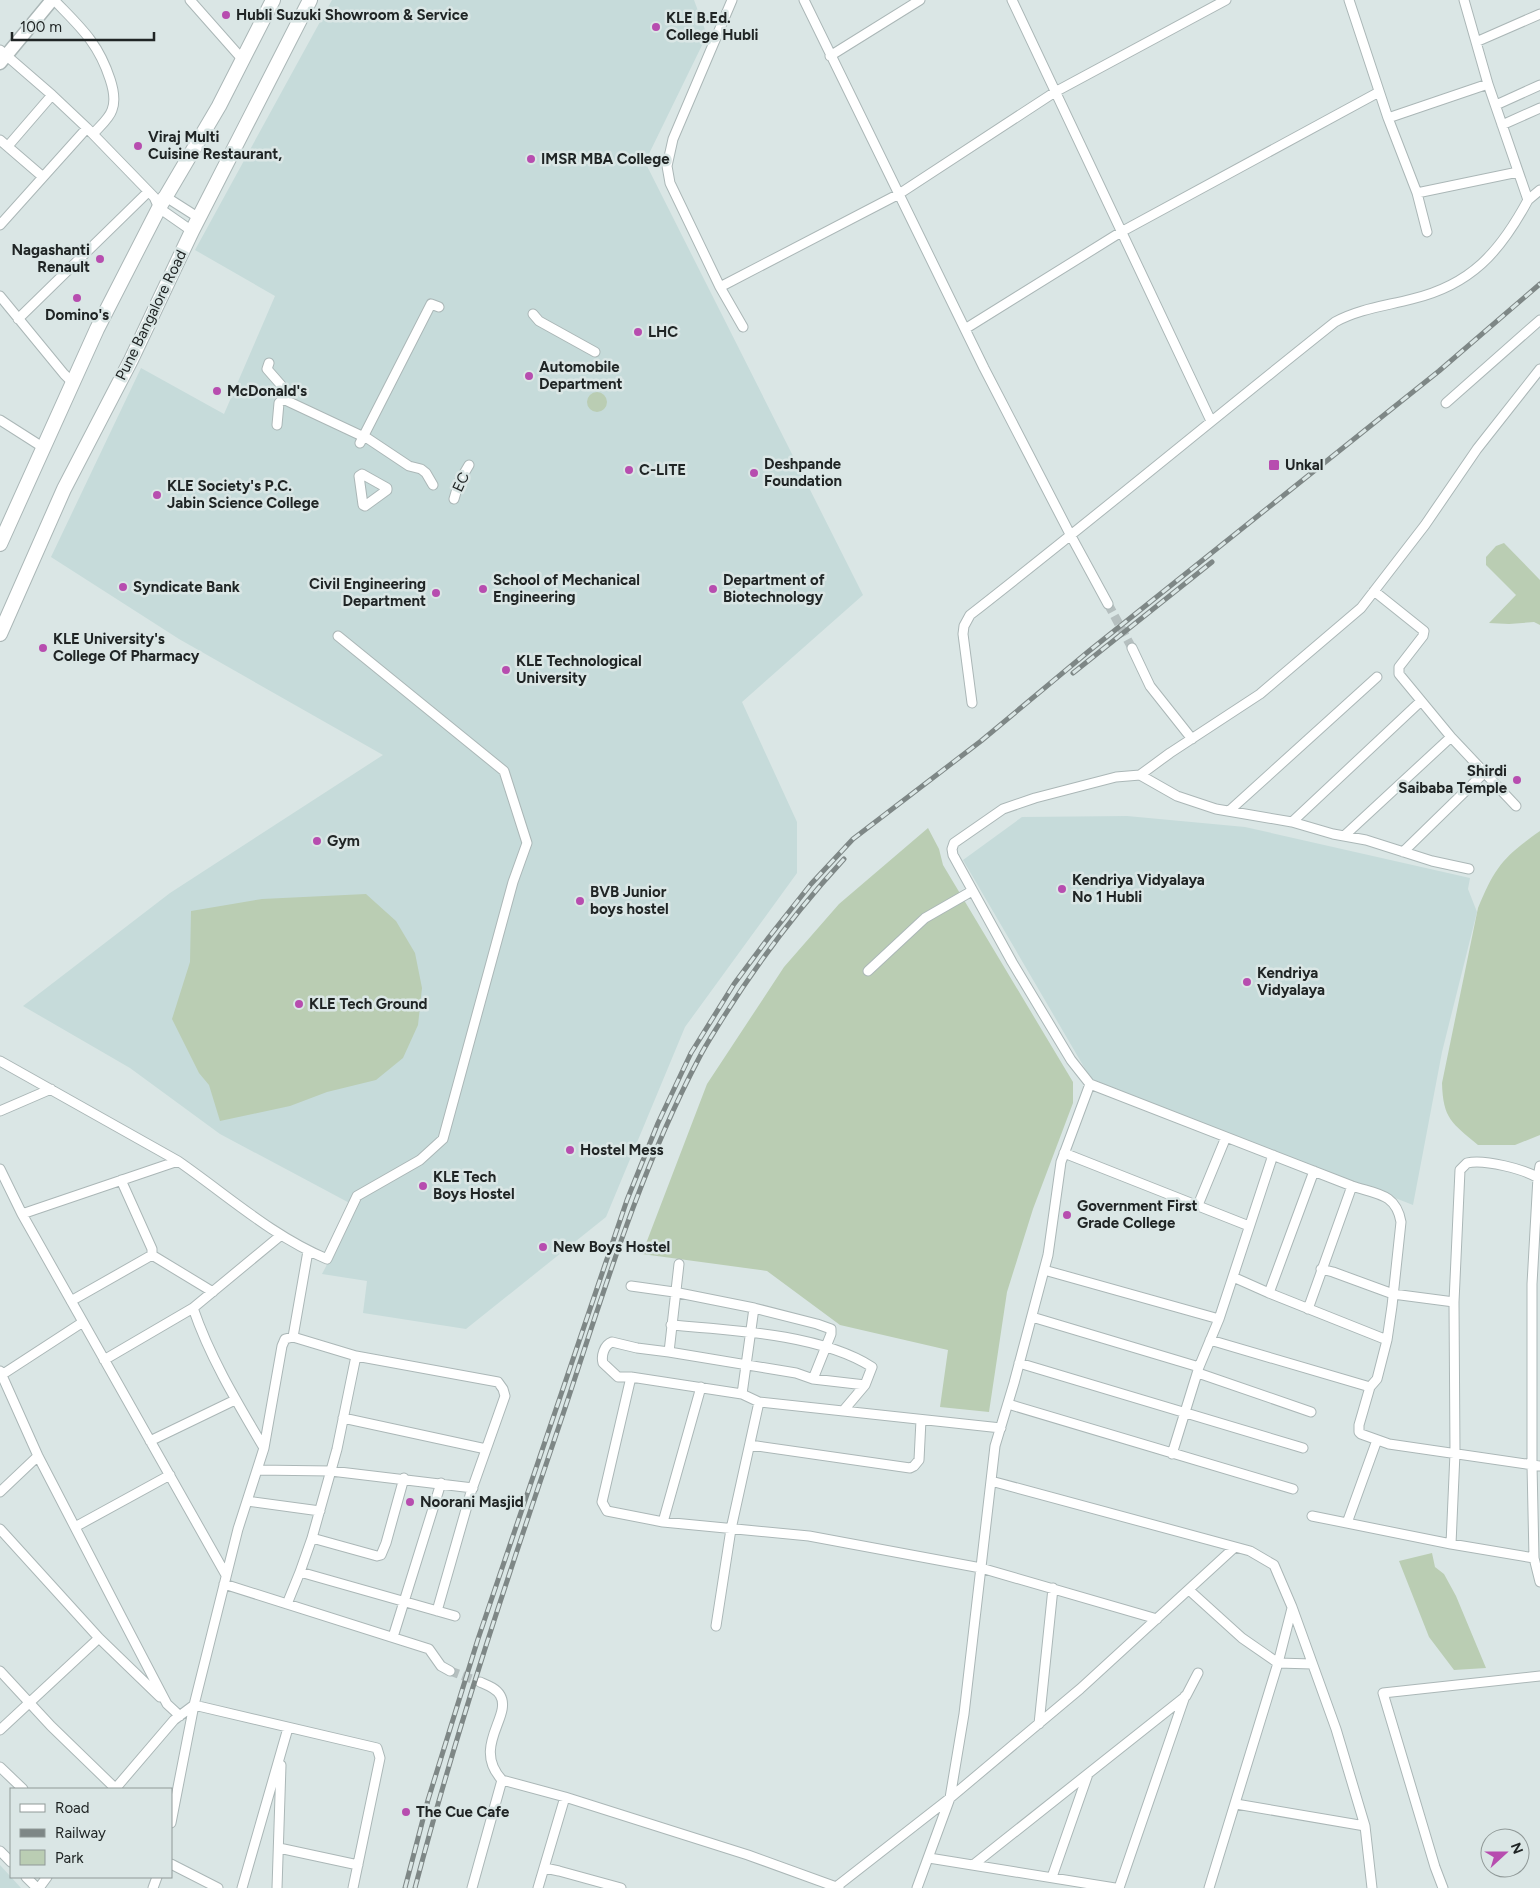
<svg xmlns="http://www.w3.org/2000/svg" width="1540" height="1888" viewBox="0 0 1540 1888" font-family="Figtree,sans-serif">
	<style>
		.built { fill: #c6dbda }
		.green { fill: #bacdb3 }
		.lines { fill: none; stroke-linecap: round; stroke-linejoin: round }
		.street-tunnel { stroke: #b5bfbf; stroke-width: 9; stroke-dasharray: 9 4.5; stroke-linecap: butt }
		.street-casing { stroke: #abb7b7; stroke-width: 11 }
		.secondary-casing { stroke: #abb7b7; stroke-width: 15 }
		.primary-casing { stroke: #abb7b7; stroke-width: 16 }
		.street { stroke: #fff; stroke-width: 9 }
		.secondary { stroke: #fff; stroke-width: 12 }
		.primary { stroke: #fff; stroke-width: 14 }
		.rail-casing { stroke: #7e8786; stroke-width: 5 }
		.rail { stroke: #dae6e5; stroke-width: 3; stroke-dasharray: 9; stroke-linecap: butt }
		.poi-dot { fill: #b74daf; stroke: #dae6e5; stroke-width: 2 }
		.labels { text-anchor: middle; stroke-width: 5; stroke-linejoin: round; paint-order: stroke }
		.poi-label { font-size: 15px; font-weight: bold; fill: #202525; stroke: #dae6e5; text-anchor: start }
		.street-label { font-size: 15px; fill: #202525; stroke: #dae6e5 }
	</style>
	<rect width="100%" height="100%" fill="#dae6e5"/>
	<path class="built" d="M332,0H694L707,35L645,162L863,595L742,702L797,822V873L685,1027L606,1217L466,1329L363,1313L367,1281L322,1274L357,1207L220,1134L130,1068L23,1006L170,893L383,755L179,639L51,557L141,368L224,414L275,296L195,250Z
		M1127,816L1245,827L1470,878L1468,889L1477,912L1442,1052L1413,1205L1091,1079L963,860L1022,817Z
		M0,1865L21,1888H0Z"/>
	<path class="green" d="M587 402a10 10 0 1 1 20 0a10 10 0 1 1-20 0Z
		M1504,543L1540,580V625L1534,622L1509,624L1489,623L1516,595L1486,565V557L1496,546Z
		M928,828L939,849L943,865L1073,1082V1103L1033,1209L1007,1292L989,1412L940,1407L948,1350L840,1325L767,1271L642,1254L707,1084L784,967L839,904Z
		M1540,831V1135L1515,1145H1478C1452,1123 1443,1119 1442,1083L1478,908C1495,867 1503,857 1540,831Z
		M366,894L396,921L415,953L422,988L418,1025L403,1058L376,1080L327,1092L290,1106L220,1121L209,1085L199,1073L172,1019L190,962L191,911L262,899Z
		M1432,1553L1435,1567L1444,1574L1456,1596L1486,1668L1454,1670L1429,1637L1399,1561Z"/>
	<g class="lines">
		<path class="street-tunnel" d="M1108,604L1132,648
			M450,1671L480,1682"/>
		<g class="street-casing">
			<path id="street" d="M54,0C80,27 98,42 110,79C113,88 116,100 112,110C109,119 99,127 93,134
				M190,0L243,60
				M732,0L673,139L667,166L670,183L720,287L743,327
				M804,0L984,368L1071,536L1108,604
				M1012,0L1211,421
				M1349,0L1388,118L1417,193L1518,172
				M1476,42L1540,14
				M0,50L52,95L87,128L154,197L159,208L192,231
				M830,56L920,0
				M1496,105L1540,85
				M1388,118L1488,84
				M1502,125L1540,108
				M0,140L43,177
				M8,146L52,95
				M1417,193L1427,232
				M162,197H166L199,218
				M1528,200L1540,190
				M0,225L87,128
				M720,287L899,194L1055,92L1226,0
				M0,296L64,374L74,384
				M533,314L539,321L595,352
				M18,319L148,192
				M965,329L1121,232L1379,92
				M269,363L267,369L281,385L283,399L364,437
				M1540,369L1477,449L1425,525L1361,608L1260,694L1170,753L1140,775L1116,777L1035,798L1003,809L954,843L952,849L953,855L1012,962L1071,1060L1090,1084L1352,1186C1376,1194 1396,1193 1401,1222L1392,1306L1387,1340L1377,1379L1370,1387L1359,1425V1432L1361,1434L1389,1444L1540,1466
				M1446,403L1540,320
				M0,420L44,448
				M277,425L279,403L283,399
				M364,436L409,466L421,469L426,473L433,485
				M360,443L431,304L439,307
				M362,474L387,488V490L365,506L363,505L359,476Z
				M454,499L459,482L469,465
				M1374,591L1424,631L1423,636L1399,667V674L1451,737L1516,806
				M1132,648L1150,686L1192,739
				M972,703L963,634L964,626L970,615C1093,519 1213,419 1335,322C1359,309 1385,306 1412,299C1471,285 1500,252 1528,200L1488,84L1464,0
				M1140,775L1177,796L1216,809L1292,822L1333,834L1366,840L1432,861L1469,869
				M1229,811L1377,677
				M1292,822L1421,701
				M1344,836L1451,737
				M1403,852L1484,773
				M868,971L925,918L972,891
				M0,1061L178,1161
				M0,1111L51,1089
				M1064,1153L1249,1226
				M0,1169L22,1214L226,1575
				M1198,1205L1226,1137
				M22,1214L178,1161C227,1195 272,1236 327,1259L357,1196L420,1160L443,1139L513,882L527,843L504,771L338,636
				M152,1255L213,1292
				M679,1264L669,1352L637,1348L612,1342C604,1345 601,1356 603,1363L618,1377H631L742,1394
				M1321,1269L1333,1272L1393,1294L1454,1302
				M1044,1270L1219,1319
				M1233,1277L1269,1293L1387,1340
				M631,1286L674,1292L754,1308L742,1394L759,1402
				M1269,1293L1314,1171
				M71,1301L152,1255V1249L121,1180
				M754,1308L817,1324L831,1329V1334L813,1379
				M1308,1309L1352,1186
				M1032,1317L1199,1367
				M671,1325C731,1330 821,1334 872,1367L865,1385
				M293,1337L308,1251
				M1210,1340L1370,1387
				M669,1352L796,1373L813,1379L865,1385L843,1411
				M356,1356L498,1382L503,1389L505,1396L471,1492L437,1611
				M104,1360L193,1308
				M1019,1363L1303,1448
				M0,1371L38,1456L122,1618L167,1704L180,1716
				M1198,1373L1311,1412
				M0,1376L83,1322
				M631,1377L602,1502L607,1511L663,1522L809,1536L981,1568L1157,1619
				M1008,1404L1293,1489
				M343,1418L486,1449
				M150,1441L235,1400
				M750,1445L910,1468L914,1466L919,1460L921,1420
				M264,1448C238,1404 210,1358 193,1308L280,1236
				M1172,1454L1199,1367L1219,1319L1273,1155
				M257,1470L331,1471L473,1488
				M991,1481L1250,1551L1274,1565L1292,1607L1336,1729L1365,1826L1372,1888
				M0,1492L38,1456
				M247,1501L320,1511
				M1312,1516L1451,1544L1534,1558L1540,1582
				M663,1522L701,1387
				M1347,1523L1377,1440
				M75,1527L170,1475
				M0,1529L99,1638L160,1697
				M312,1538L377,1556L381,1555L386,1543L404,1478
				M1451,1544L1455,1453L1454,1302L1460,1170L1467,1163C1484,1159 1525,1169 1540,1179
				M1534,1558L1532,1465V1284L1538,1177L1540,1166
				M224,1584L429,1649L441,1666L450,1671
				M1189,1590L1242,1638L1278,1663L1312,1664
				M287,1604L300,1572L455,1616
				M716,1626L731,1529L759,1402L1001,1428
				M393,1637L441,1483
				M0,1671L51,1726L116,1789
				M480,1682C487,1685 496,1688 500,1695C513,1716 471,1746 502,1780L565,1797L748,1855L839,1888
				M1039,1724L1053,1588
				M0,1730L99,1638
				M0,1767L23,1789
				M115,1789L174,1720L194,1705L238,1529L264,1448L282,1346L285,1339L293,1337L356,1356L337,1449L312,1538L300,1572
				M1236,1804L1365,1826
				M171,1823L194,1705L377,1748L380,1758L353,1888
				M279,1848L358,1865
				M0,1851L11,1862
				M929,1858L1115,1888
				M171,1864L218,1888
				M973,1865L1186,1696L1198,1673
				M545,1868L559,1871L621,1888
				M26,1877L37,1888
				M1052,1877L1088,1774
				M836,1887L950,1798L1080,1689L1235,1547
				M39,1888L47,1877
				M153,1888L157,1877
				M242,1888L288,1728
				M277,1888L281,1765
				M472,1888L502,1780
				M538,1888L565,1797
				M917,1888L950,1798L964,1714L995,1446L1014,1383L1048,1255L1061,1162L1090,1084
				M1119,1888L1185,1696
				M1209,1888L1278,1663L1292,1608
				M1443,1888L1435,1867L1383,1693L1540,1676"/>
		</g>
		<g class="secondary-casing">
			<path id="secondary" d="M0,63L52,0"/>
		</g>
		<g class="primary-casing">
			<path id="primary" d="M0,544L97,329L159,208L219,106L273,0
				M0,634L64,489L131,360L192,231L310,0"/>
		</g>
		<use href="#street" class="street"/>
		<use href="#secondary" class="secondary"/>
		<use href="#primary" class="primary"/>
		<g class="rail-casing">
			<path id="rail" d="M1073,673L1212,562
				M405,1888L428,1800L478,1639L627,1200L658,1123L691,1053L734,984L769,937L811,884L853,839L981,741L1089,651L1439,371L1540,284
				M415,1888C455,1735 505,1585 556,1435C599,1308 636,1178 698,1060C705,1046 713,1034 721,1021C757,963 798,909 844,859"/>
		</g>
		<use href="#rail" class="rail"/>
	</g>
	<g class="poi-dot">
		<circle cx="226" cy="15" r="5"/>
		<circle cx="656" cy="27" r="5"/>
		<circle cx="138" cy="146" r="5"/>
		<circle cx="531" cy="159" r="5"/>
		<circle cx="100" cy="259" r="5"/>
		<circle cx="77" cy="298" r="5"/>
		<circle cx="638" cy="332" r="5"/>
		<circle cx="529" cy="376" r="5"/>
		<circle cx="217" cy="391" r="5"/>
		<rect x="1268" y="459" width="12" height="12" rx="2.5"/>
		<circle cx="629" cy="470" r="5"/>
		<circle cx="754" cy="473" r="5"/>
		<circle cx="157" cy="495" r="5"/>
		<circle cx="123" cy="587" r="5"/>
		<circle cx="483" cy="589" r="5"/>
		<circle cx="713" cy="589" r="5"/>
		<circle cx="436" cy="593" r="5"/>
		<circle cx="43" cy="648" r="5"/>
		<circle cx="506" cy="670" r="5"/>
		<circle cx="1517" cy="780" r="5"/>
		<circle cx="317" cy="841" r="5"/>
		<circle cx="1062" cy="889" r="5"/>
		<circle cx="580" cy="901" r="5"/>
		<circle cx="1247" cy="982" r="5"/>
		<circle cx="299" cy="1004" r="5"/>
		<circle cx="570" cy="1150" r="5"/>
		<circle cx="423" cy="1186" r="5"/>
		<circle cx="1067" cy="1215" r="5"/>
		<circle cx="543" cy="1247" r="5"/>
		<circle cx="410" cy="1502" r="5"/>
		<circle cx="406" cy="1812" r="5"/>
	</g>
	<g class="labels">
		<g class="poi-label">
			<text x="236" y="20">Hubli Suzuki Showroom &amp; Service</text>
			<text x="666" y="23">KLE B.Ed.<tspan x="666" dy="17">College Hubli</tspan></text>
			<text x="148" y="142">Viraj Multi<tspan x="148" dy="17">Cuisine Restaurant,</tspan></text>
			<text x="541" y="164">IMSR MBA College</text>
			<text x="90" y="255" text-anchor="end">Nagashanti<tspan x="90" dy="17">Renault</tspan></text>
			<text x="77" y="320" text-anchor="middle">Domino's</text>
			<text x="648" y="337">LHC</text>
			<text x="539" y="372">Automobile<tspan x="539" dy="17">Department</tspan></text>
			<text x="227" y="396">McDonald's</text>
			<text x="764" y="469">Deshpande<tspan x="764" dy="17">Foundation</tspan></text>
			<text x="1285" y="470">Unkal</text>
			<text x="639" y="475">C-LITE</text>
			<text x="167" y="491">KLE Society's P.C.<tspan x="167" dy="17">Jabin Science College</tspan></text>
			<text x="493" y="585">School of Mechanical<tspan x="493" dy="17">Engineering</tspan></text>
			<text x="723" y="585">Department of<tspan x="723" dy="17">Biotechnology</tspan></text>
			<text x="426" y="589" text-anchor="end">Civil Engineering<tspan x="426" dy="17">Department</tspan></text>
			<text x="133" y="592">Syndicate Bank</text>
			<text x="53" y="644">KLE University's<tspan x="53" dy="17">College Of Pharmacy</tspan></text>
			<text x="516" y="666">KLE Technological<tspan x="516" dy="17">University</tspan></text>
			<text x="1507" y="776" text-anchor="end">Shirdi<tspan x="1507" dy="17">Saibaba Temple</tspan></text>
			<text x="327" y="846">Gym</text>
			<text x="1072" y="885">Kendriya Vidyalaya<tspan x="1072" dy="17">No 1 Hubli</tspan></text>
			<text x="590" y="897">BVB Junior<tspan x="590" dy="17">boys hostel</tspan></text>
			<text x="1257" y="978">Kendriya<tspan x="1257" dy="17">Vidyalaya</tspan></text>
			<text x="309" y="1009">KLE Tech Ground</text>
			<text x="580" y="1155">Hostel Mess</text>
			<text x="433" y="1182">KLE Tech<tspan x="433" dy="17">Boys Hostel</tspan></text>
			<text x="1077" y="1211">Government First<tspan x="1077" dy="17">Grade College</tspan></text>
			<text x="553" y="1252">New Boys Hostel</text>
			<text x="420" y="1507">Noorani Masjid</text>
			<text x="416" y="1817">The Cue Cafe</text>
		</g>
		<g class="street-label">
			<text transform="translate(151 315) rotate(-64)" y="5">Pune Bangalore Road</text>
			<text transform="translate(461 482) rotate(-65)" y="5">EC</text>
		</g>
	</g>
	<rect x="10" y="1788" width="162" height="90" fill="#dae6e5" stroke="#909998"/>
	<rect x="20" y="1804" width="25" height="8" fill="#ffffff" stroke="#909998"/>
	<text x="55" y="1813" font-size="15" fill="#202525">Road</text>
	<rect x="20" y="1829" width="25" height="8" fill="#7e8786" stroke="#909998"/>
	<text x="55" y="1838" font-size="15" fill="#202525">Railway</text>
	<rect x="20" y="1850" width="25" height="15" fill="#bacdb3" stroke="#909998"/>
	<text x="55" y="1863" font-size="15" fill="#202525">Park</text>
	<g transform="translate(1505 1853) rotate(69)"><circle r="24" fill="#dae6e5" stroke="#909998"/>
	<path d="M0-4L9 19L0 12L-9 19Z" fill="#b74daf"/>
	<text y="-8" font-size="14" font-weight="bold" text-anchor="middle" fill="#202525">N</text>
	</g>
	<path d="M12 32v8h142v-8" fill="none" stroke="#202525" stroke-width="2.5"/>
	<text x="20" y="32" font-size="15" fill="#202525" stroke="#dae6e5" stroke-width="4" paint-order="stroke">100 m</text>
</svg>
